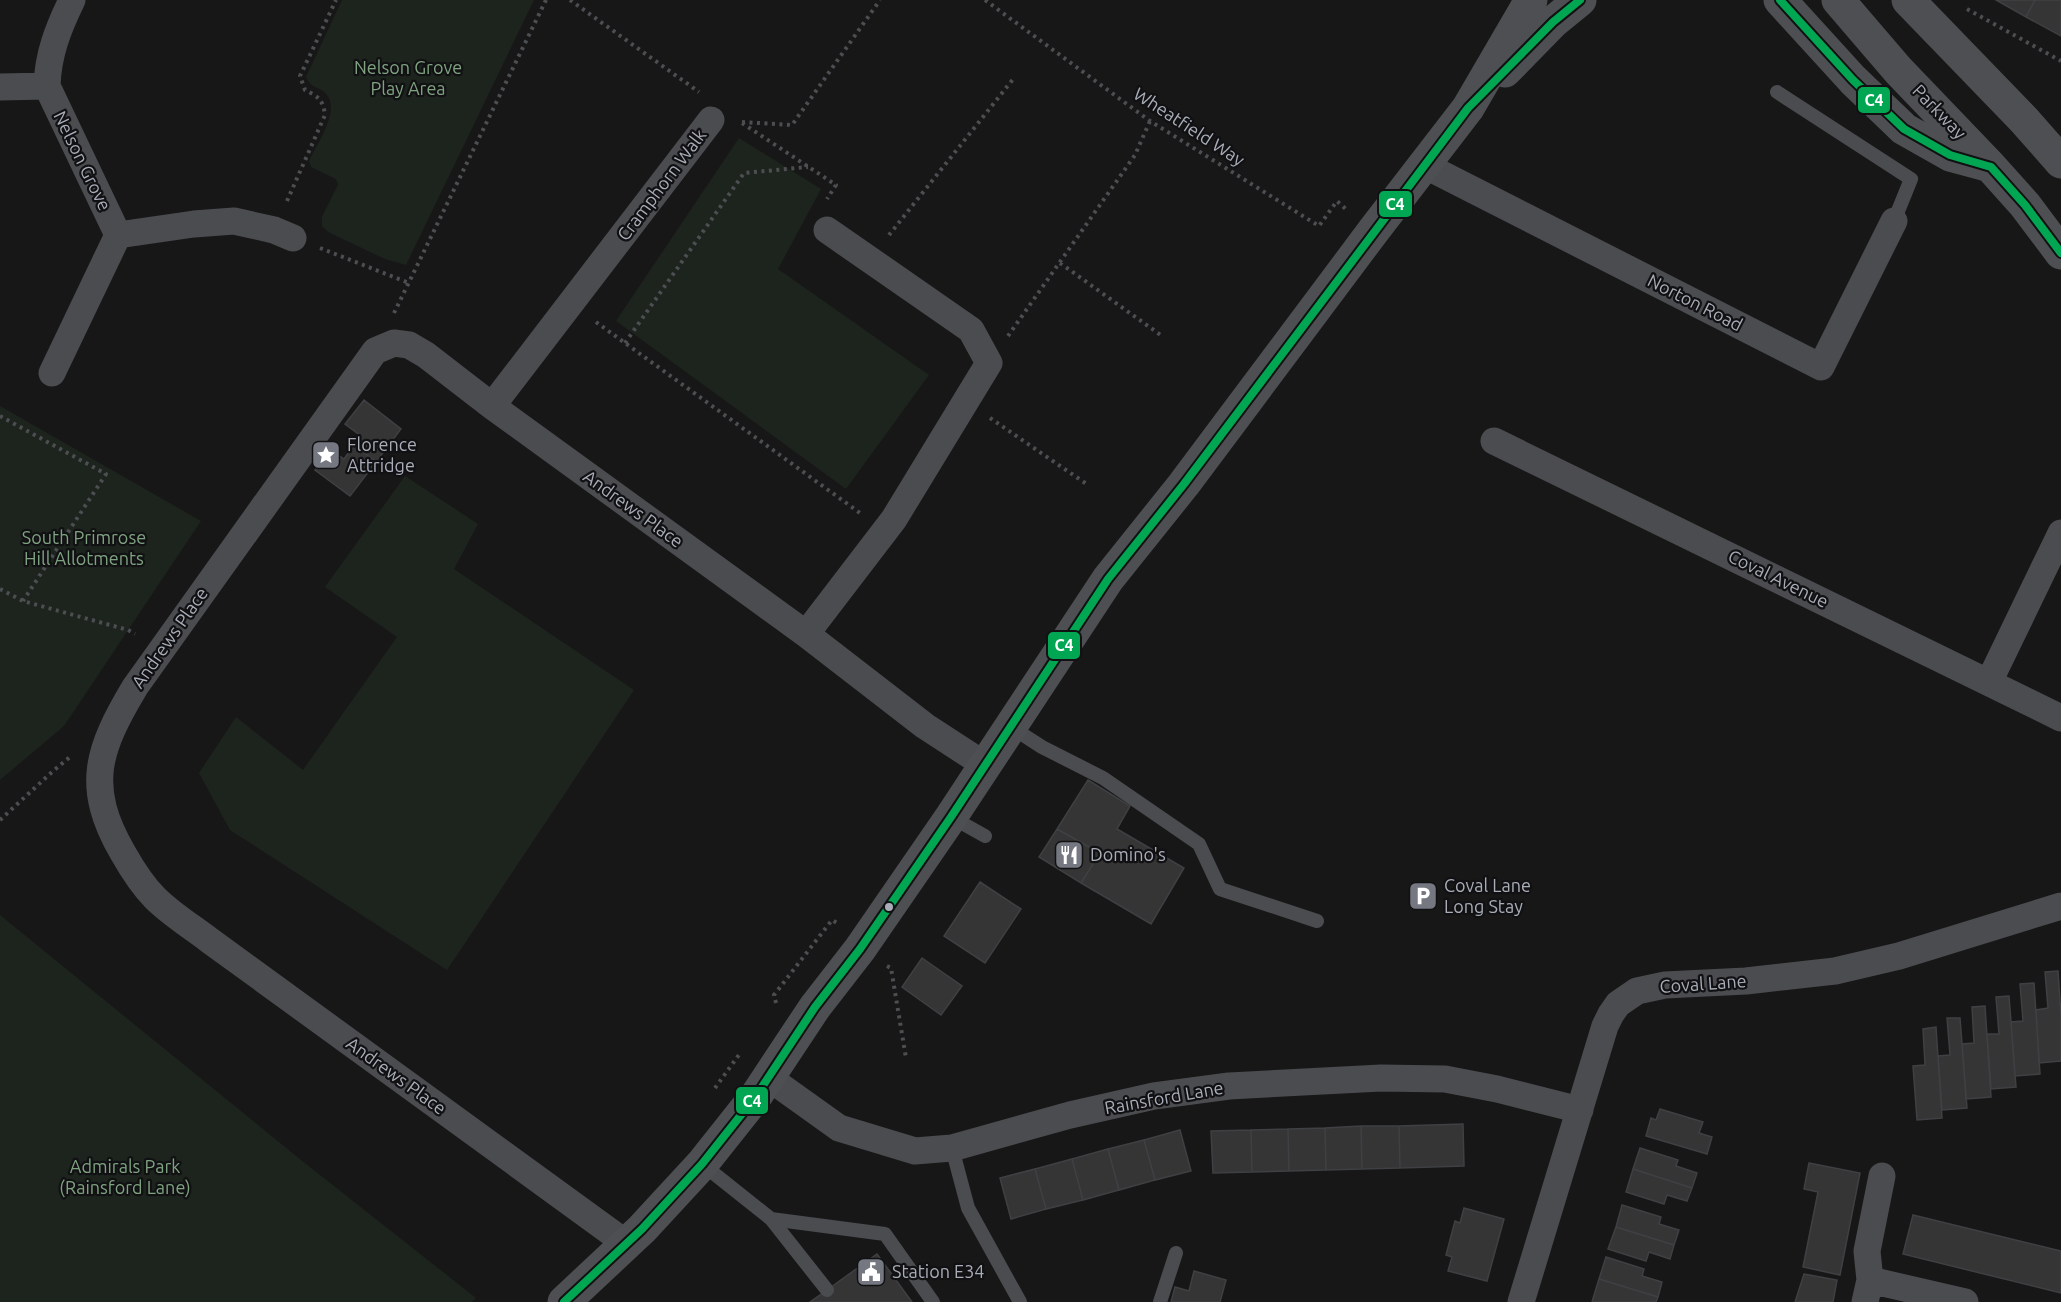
<svg xmlns="http://www.w3.org/2000/svg" width="2061" height="1302" viewBox="0 0 2061 1302" font-family="Ubuntu,sans-serif">
	<style>
		.green { fill: #1d241e }
		.building { fill: #353536; stroke: #3f4043; stroke-width: 1.5 }
		.lines { fill: none; stroke-linecap: round; stroke-linejoin: round }
		.path { stroke: #4d4e52; stroke-width: 4; stroke-dasharray: 3 4.5; stroke-linecap: butt }
		.lane { stroke: #4b4c50; stroke-width: 14 }
		.street { stroke: #4b4c50; stroke-width: 27 }
		.primary { stroke: #4d4f52; stroke-width: 33 }
		.bus-1-casing { stroke: #111113; stroke-width: 12 }
		.bus-1 { stroke: #00a651; stroke-width: 8 }
		.bus-dot { fill: #a8adb8; stroke: #111113; stroke-width: 2 }
		.labels { text-anchor: middle; stroke-width: 4.5; stroke-linejoin: round; paint-order: stroke }
		.park-label { font-size: 18px; fill: #7fa381; stroke: #111113 }
		.street-label { font-size: 18px; fill: #a8adb8; stroke: #111113 }
		.poi-label { font-size: 18px; fill: #a8adb8; stroke: #111113; text-anchor: start }
		.line-badge { stroke: #111113; stroke-width: 2 }
		.badge-label { font-size: 16px; text-anchor: middle; font-weight: bold; fill: #fff }
	</style>
	<rect width="100%" height="100%" fill="#171717"/>
	<path class="green" d="M342,0H534L406,265L385,259L328,232L322,226V217L338,185L336,179L311,167L309,161C317,144 340,111 327,95C319,85 313,91 306,77Z
		M739,138L821,189L778,269L929,375L846,489L616,321Z
		M0,406L201,521L64,726L0,780Z
		M405,476L478,524L454,569L634,690L447,970L230,830L199,773L236,717L303,770L397,637L325,587Z
		M0,915L301,1160L476,1298L472,1302H0Z"/>
	<path class="building" d="M1996,0H2035L2026,17Z
		M2035,0H2061V36L2026,17Z
		M364,400L401,429L376,462L354,445L361,436L345,424Z
		M354,445L376,462L350,496L315,470L330,449L344,459Z
		M1088,780L1130,806L1117,829L1184,868L1151,924L1081,883L1100,853L1057,829Z
		M1057,829L1100,853L1081,883L1039,857Z
		M980,882L1021,909L985,963L944,936Z
		M922,958L962,986L941,1015L902,987Z
		M2058,971L2061,1016V1061L2039,1063L2036,1010L2048,1008L2045,972Z
		M2034,983L2040,1074L2015,1076L2011,1022L2023,1021L2020,984Z
		M2009,996L2016,1087L1991,1089L1987,1034H1999L1996,997Z
		M1985,1006L1991,1097L1966,1099L1962,1044L1974,1043L1972,1007Z
		M1947,1018H1960L1967,1108L1942,1110L1938,1056L1950,1055Z
		M1936,1027L1942,1118L1917,1120L1913,1066L1925,1065L1923,1029Z
		M1660,1109L1703,1122L1699,1133L1712,1137L1707,1154L1646,1136L1651,1118L1656,1120Z
		M1463,1124L1464,1166L1400,1168L1399,1126Z
		M1361,1126L1362,1169L1326,1170L1325,1128Z
		M1361,1126H1399L1400,1168L1362,1169Z
		M1325,1128L1326,1170L1289,1171L1288,1129Z
		M1288,1129L1289,1171L1252,1172L1251,1130Z
		M1180,1130L1191,1171L1155,1180L1144,1140Z
		M1251,1130L1252,1172L1213,1173L1211,1131Z
		M1144,1140L1155,1180L1119,1190L1108,1149Z
		M1640,1148L1678,1160L1676,1166L1697,1173L1692,1188L1633,1169Z
		M1108,1149L1119,1190L1083,1200L1072,1159Z
		M1072,1159L1083,1200L1046,1209L1035,1169Z
		M1809,1163L1860,1173L1840,1275L1803,1267L1818,1192L1804,1189Z
		M1035,1169L1046,1209L1011,1219L1000,1178Z
		M1633,1169L1692,1188L1687,1201L1667,1195L1664,1204L1626,1192Z
		M1622,1205L1661,1217L1659,1224L1679,1230L1674,1245L1616,1227Z
		M1464,1208L1504,1219L1487,1281L1448,1271L1452,1257L1446,1255L1455,1221L1460,1223Z
		M1913,1215L2061,1251V1293L1903,1254Z
		M1616,1227L1674,1245L1670,1259L1649,1252L1646,1261L1608,1249Z
		M877,1254L912,1302H810L827,1290Z
		M1606,1257L1644,1269L1642,1276L1662,1282L1658,1297L1599,1279Z
		M1194,1271L1226,1280L1220,1302H1171L1175,1287L1189,1291Z
		M1804,1274L1837,1280L1833,1302H1795Z
		M1599,1279L1658,1297L1656,1302H1592Z"/>
	<g class="lines">
		<path class="path" d="M570,0L699,92
			M985,0L1150,121L1319,226L1337,201L1347,210
			M1967,9L2061,61
			M742,122L792,125L880,0
			M742,123L836,185L827,199
			M287,201L325,115C323,100 319,97 305,90L300,76L336,0
			M889,235L1014,78
			M320,248L409,283
			M1060,263L1162,336
			M394,313L546,0
			M596,322L860,513
			M1008,336L1135,155L1150,121
			M625,343L744,173L808,167
			M0,416L106,474L23,601
			M990,418L1088,485
			M0,589L23,601L128,630L135,634
			M0,820L52,772L71,756
			M887,966L891,968L906,1058
			M776,1003L774,995L832,920L837,923
			M715,1088L741,1052"/>
		<path class="lane" d="M1777,92L1911,179L1894,221
			M1011,727L1042,747L1103,778L1199,844L1220,889L1317,921
			M951,817L985,836
			M952,1148L968,1208L1020,1302
			M702,1164L771,1219L827,1290
			M771,1219L885,1234L933,1302
			M1160,1302L1176,1253"/>
		<path class="street" d="M72,0C58,29 48,54 47,86L118,235L194,224L234,221L274,230L293,238
			M0,87L47,86
			M1424,165L1821,367L1894,221
			M52,373L118,235
			M492,406L711,120
			M1494,441L2061,718
			M806,634L894,519L989,363L971,330L827,230
			M1989,682L2061,533
			M769,1078L839,1128L915,1151L952,1148L1070,1115L1154,1096L1229,1086L1381,1078L1445,1079L1497,1089L1580,1110
			M627,1244L209,940C192,927 171,914 155,898C142,885 132,869 123,853C84,786 98,749 135,687L375,351L394,343L409,345L426,355L492,406L806,634L925,726L985,765
			M1870,1280L1965,1302
			M1521,1302L1605,1026L1611,1014L1618,1004L1637,991L1665,985L1746,981L1835,971L1899,956L2061,906
			M1865,1302L1870,1280L1867,1251L1882,1176"/>
		<path class="primary" d="M1780,0L1853,80L1904,129L1950,155L1987,165
			M1838,0L1898,70L1991,167L2025,205L2061,253
			M1908,0L2024,120L2061,162
			M1505,71L1553,22L1580,0
			M564,1302L642,1229L702,1164L756,1096L815,1007L860,949L951,817L1108,579L1184,484L1374,230L1468,108L1531,0"/>
		<g class="bus-1-casing">
			<path id="bus-1" d="M1780,0L1853,80L1904,129L1950,155L1991,167
				M1991,167L2025,205L2061,253
				M564,1302L642,1229L702,1164L756,1096L815,1007L860,949L951,817L1108,579L1184,484L1468,108L1553,22L1580,0"/>
		</g>
		<use href="#bus-1" class="bus-1"/>
	</g>
	<defs>
		<g id="sight-square" transform="scale(1.5)"><rect x="-9" y="-9" width="18" height="18" rx="4" fill="#757880" stroke="#111113"/><path d="M0-6L1.8-2.2L6-1.7L2.9 1.2L3.7 5.4L0 3.3L-3.7 5.4L-2.9 1.2L-6-1.7L-1.8-2.2Z" fill="#fff"/></g>
		<g id="restaurant-square" transform="scale(1.5)"><rect x="-9" y="-9" width="18" height="18" rx="4" fill="#757880" stroke="#111113"/><path d="M-5-6h1v4h1v-4h1v4h1v-4h1v5L-1.5 .5V6h-2V.5L-5-1ZM5-6V6H3V1.5H1.5Q1.5-4 5-6Z" fill="#fff"/></g>
		<g id="parking-square" transform="scale(1.5)"><rect x="-9" y="-9" width="18" height="18" rx="4" fill="#757880" stroke="#111113"/><path d="M-3.5-5.5H1a3.5 3.5 0 0 1 0 7H-1V5.5H-3.5ZM-1-3.4V-.6H.8a1.4 1.4 0 0 0 0-2.8Z" fill="#fff"/></g>
		<g id="civic-square" transform="scale(1.5)"><rect x="-9" y="-9" width="18" height="18" rx="4" fill="#757880" stroke="#111113"/><path d="M-.6-6.5H3V-4.5H.6V-3L4-1V1h2V6H-6V1h2V-1L-.6-3ZM-1.2 2.5V6h2.4V2.5Z" fill="#fff"/></g>
	</defs>
	<g fill-rule="evenodd">
		<use href="#sight-square" x="326" y="455"/>
		<use href="#restaurant-square" x="1069" y="855"/>
		<use href="#parking-square" x="1423" y="896"/>
		<use href="#civic-square" x="871" y="1272"/>
	</g>
	<circle class="bus-dot" cx="889" cy="907" r="5"/>
	<g class="labels">
		<g class="park-label">
			<text x="408" y="74">Nelson Grove<tspan x="408" dy="21">Play Area</tspan></text>
			<text x="84" y="544">South Primrose<tspan x="84" dy="21">Hill Allotments</tspan></text>
			<text x="125" y="1173">Admirals Park<tspan x="125" dy="21">(Rainsford Lane)</tspan></text>
		</g>
		<g class="street-label">
			<text transform="translate(1939 112) rotate(46)" y="6">Parkway</text>
			<text transform="translate(1189 127) rotate(33)" y="6">Wheatfield Way</text>
			<text transform="translate(82 161) rotate(64)" y="6">Nelson Grove</text>
			<text transform="translate(662 185) rotate(-53)" y="6">Cramphorn Walk</text>
			<text transform="translate(1695 303) rotate(27)" y="6">Norton Road</text>
			<text transform="translate(633 509) rotate(36)" y="6">Andrews Place</text>
			<text transform="translate(1778 579) rotate(26)" y="6">Coval Avenue</text>
			<text transform="translate(170 638) rotate(-55)" y="6">Andrews Place</text>
			<text transform="translate(1703 984) rotate(-4)" y="6">Coval Lane</text>
			<text transform="translate(396 1076) rotate(36)" y="6">Andrews Place</text>
			<text transform="translate(1164 1098) rotate(-10)" y="6">Rainsford Lane</text>
		</g>
		<g class="poi-label">
			<text x="347" y="451">Florence<tspan x="347" dy="21">Attridge</tspan></text>
			<text x="1090" y="861">Domino's</text>
			<text x="1444" y="892">Coval Lane<tspan x="1444" dy="21">Long Stay</tspan></text>
			<text x="892" y="1278">Station E34</text>
		</g>
	</g>
	<g class="line-badge">
		<rect x="1857" y="86" width="34" height="28" rx="6" fill="#00a651"/>
		<rect x="1378" y="190" width="35" height="28" rx="6" fill="#00a651"/>
		<rect x="1047" y="631" width="34" height="29" rx="6" fill="#00a651"/>
		<rect x="735" y="1086" width="34" height="29" rx="6" fill="#00a651"/>
	</g>
	<g class="badge-label">
		<text x="1874" y="106">C4</text>
		<text x="1395" y="210">C4</text>
		<text x="1064" y="651">C4</text>
		<text x="752" y="1107">C4</text>
	</g>
</svg>
